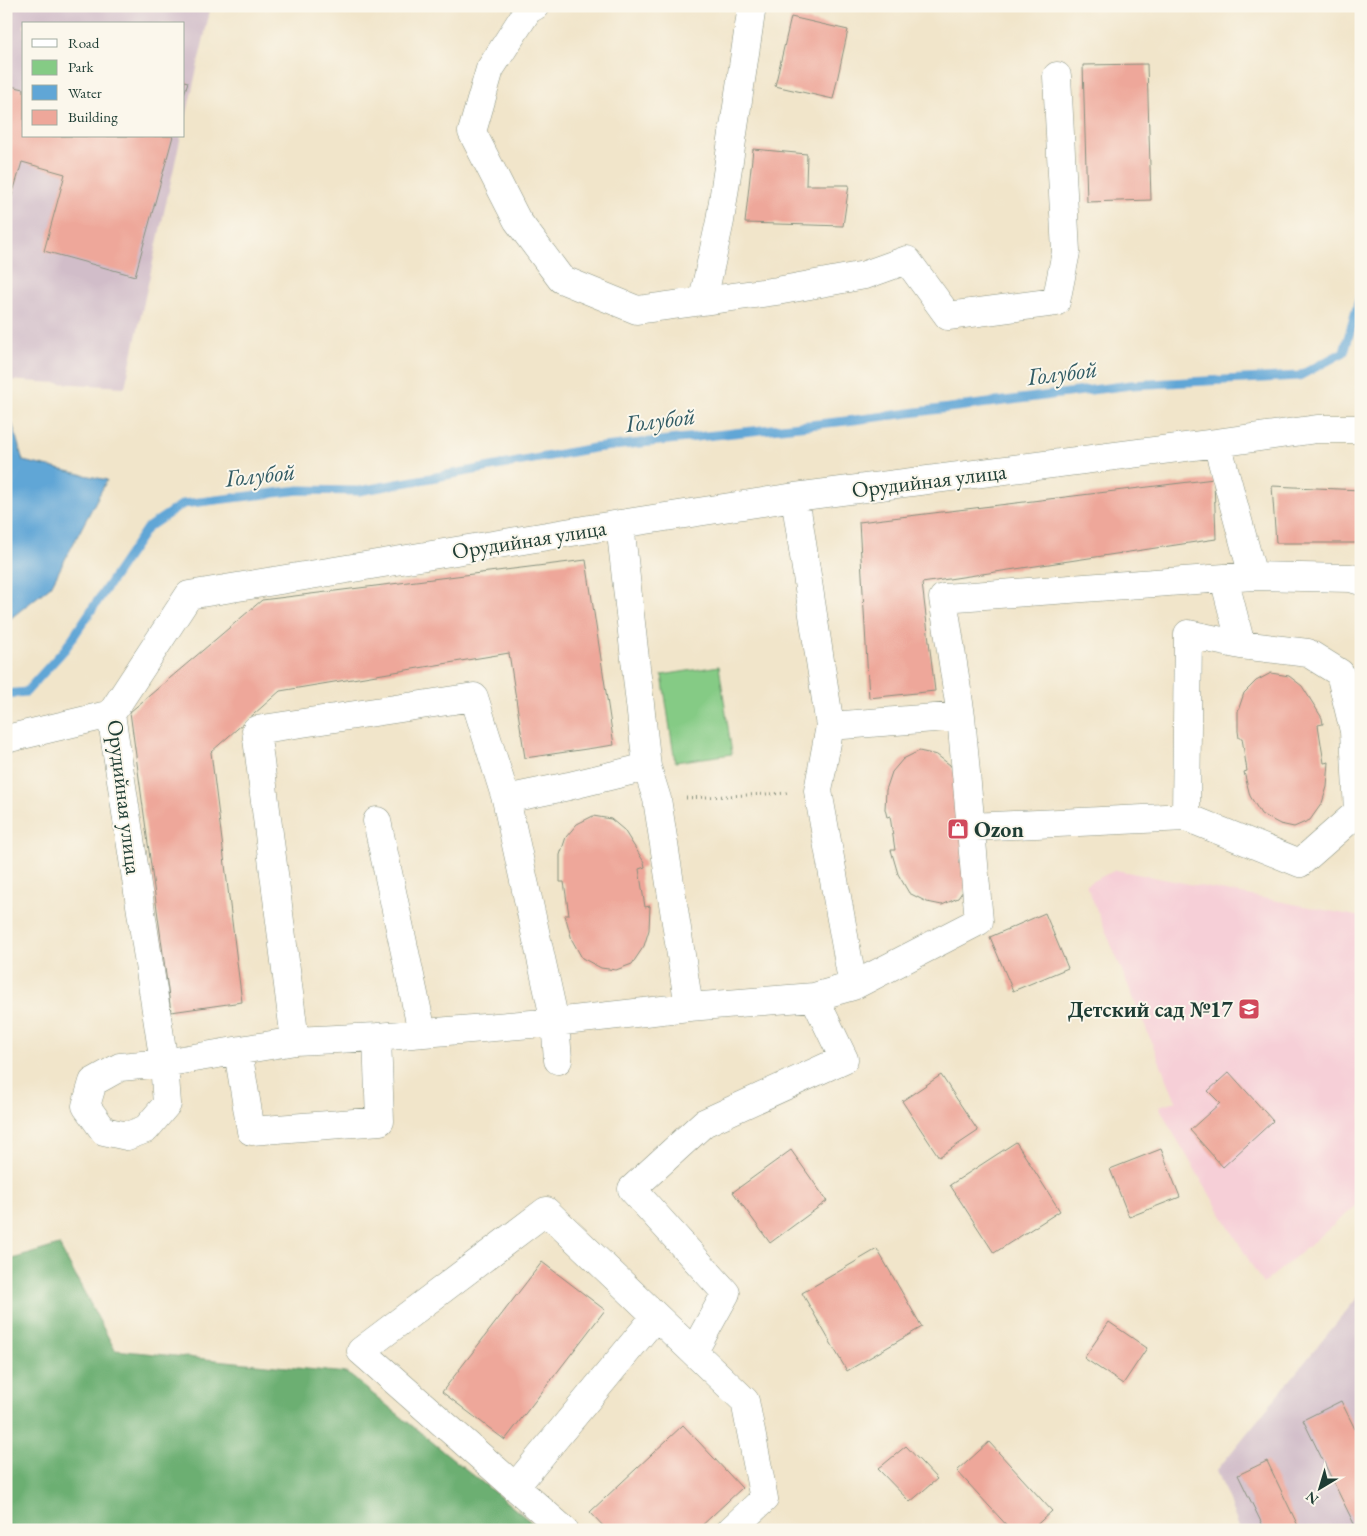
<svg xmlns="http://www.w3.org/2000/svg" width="1367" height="1536" viewBox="0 0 1367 1536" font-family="'EB Garamond',serif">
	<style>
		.built { fill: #f6cfd7 }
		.industrial { fill: #d1bdc9 }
		.green { fill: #85cb85; stroke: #52845c }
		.forest { fill: #6caf72; stroke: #467653 }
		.water { fill: #60a6d6; stroke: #407285 }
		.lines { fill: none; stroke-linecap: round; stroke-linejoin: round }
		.stream { stroke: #60a6d6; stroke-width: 9 }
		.building { fill: #eea79a }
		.minor-casing { stroke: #88917f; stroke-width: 29 }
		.path { stroke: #88917f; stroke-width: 3; stroke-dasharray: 1 4; stroke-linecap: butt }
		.minor { stroke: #fff; stroke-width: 28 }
		.labels { text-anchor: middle; stroke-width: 4; stroke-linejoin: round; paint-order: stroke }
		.street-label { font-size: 22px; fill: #1f3d34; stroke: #fbf7ec }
		.poi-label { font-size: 22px; font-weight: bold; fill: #1f3d34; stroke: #fbf7ec; text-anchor: start }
		.water-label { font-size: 24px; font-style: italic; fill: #325c65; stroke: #fbf7ec }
	</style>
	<rect width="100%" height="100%" fill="#fbf7ec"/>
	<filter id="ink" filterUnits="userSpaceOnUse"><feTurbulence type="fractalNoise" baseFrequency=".02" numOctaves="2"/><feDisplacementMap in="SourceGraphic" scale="10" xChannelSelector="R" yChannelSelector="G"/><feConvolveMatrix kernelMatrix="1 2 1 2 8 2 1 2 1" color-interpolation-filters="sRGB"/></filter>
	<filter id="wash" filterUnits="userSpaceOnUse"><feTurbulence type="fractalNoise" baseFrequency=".0096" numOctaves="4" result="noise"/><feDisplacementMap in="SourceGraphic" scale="20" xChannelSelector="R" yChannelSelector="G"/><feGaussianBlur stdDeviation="1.12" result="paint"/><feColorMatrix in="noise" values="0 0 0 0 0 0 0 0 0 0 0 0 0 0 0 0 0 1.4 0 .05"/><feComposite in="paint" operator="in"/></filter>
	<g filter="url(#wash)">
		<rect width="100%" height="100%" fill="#f1e5ca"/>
		<path class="built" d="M1116,870L1361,917V1202L1263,1284L1169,1126L1159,1106L1176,1101L1086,884Z"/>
		<path class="industrial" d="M6,6H211L184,126V24H24V136H181L125,387L6,380Z
			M1361,1293V1530H1240L1217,1470Z"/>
		<path class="green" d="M719,666L732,754L675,762L662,675Z"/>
		<path class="forest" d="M59,1245L115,1350L347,1373L541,1530H6V1261Z"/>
		<path class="water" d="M6,401L23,461L107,480L51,586L6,622Z"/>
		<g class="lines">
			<path class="stream" d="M6,694L26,692L65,649L147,528L183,504L299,490L359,491L594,448L846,421L1131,385L1299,376L1344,352L1361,294"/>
		</g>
		<g id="blocks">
			<path class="building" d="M791,17L848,30L833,99L775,86Z
				M1147,64L1151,200L1087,202L1083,65Z
				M184,81L188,82L184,94Z
				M6,85L24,89V136H173L135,276L44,251L65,174L22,162L6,216Z
				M753,149L807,154L806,185H849L843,226L745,223Z
				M1214,479L1216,539L922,583L935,691L869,698L859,522Z
				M1272,486L1361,490V543H1276Z
				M586,560L614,745L525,758L509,653L280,691L211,752L242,1002L171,1012L130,712L262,600Z
				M1271,673L1289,676L1302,686L1322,718L1323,724L1318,725L1324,763L1329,762L1327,787L1322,803L1310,820L1294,827L1280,824L1261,814L1250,796L1244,772L1247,771L1242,738H1239L1238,731V711L1244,693L1256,681Z
				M919,751L937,755L950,765L970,796V881L958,898L942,905L927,902L909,893L898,874L891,850H895L890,816L887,817L885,809L886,790L892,772L903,759Z
				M593,816L611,819L624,830L644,862L645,867L639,869L645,907L650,906L649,930L644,946L632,964L616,970L601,968L582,958L572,940L565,915H569L564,882H560V855L566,837L577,824Z
				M1045,913L1068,968L1013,991L990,937Z
				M1229,1072L1273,1121L1223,1167L1190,1130L1220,1103L1208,1091Z
				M941,1075L978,1131L939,1157L902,1101Z
				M1016,1142L1060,1211L994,1253L950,1185Z
				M1161,1149L1180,1197L1129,1217L1110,1169Z
				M791,1150L827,1201L770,1243L733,1192Z
				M877,1249L922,1327L847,1371L802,1293Z
				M542,1262L605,1310L505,1440L442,1392Z
				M1109,1322L1147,1348L1123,1384L1084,1358Z
				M1341,1401L1361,1441V1530H1357L1303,1420Z
				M683,1425L742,1488L697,1530H607L590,1512Z
				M989,1442L1052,1511L1031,1530H1011L957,1471Z
				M906,1446L937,1479L910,1502L878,1469Z
				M1267,1461L1300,1530H1265L1238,1475Z"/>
		</g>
	</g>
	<g filter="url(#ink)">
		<use href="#blocks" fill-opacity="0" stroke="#88917f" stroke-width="1"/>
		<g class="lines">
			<g class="minor-casing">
				<path id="minor" d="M535,6L528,10L490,69L472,132L517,220L561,279L637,310L777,291L865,275L907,260L948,316L1056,302L1066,252L1057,76
					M703,300L720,221L752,6
					M1217,443L1253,576L1351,578L1361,581
					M795,497L830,726L818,791L853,986
					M620,524L647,767
					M1224,578L1241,645
					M830,726L961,716
					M6,739L111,714
					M506,799L474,697L256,730L295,1041L377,1037L555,1022L558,1060
					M377,821L422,1032
					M970,827L1186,817L1188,634L1241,645L1308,653L1340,673L1354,731L1358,812L1300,863L1186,817
					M689,1007L657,799L647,767L569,786L506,799L555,1022L689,1007L814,997L853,986L979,921L961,716L943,598L1253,576
					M295,1041L164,1063L120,1067L93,1082L86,1106L104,1131L127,1136L146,1129L167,1104L164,1063L111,714L189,595L620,524L795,497L1217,443L1317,429H1361
					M238,1051L251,1131L380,1121L377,1037
					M694,1351L726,1293L632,1189L704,1123L844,1059L814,997
					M515,1487L656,1316
					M564,1530L361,1351L546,1211L745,1401L764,1499L731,1530"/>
			</g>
			<path class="path" d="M686,798L789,793"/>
			<use href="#minor" class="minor"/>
		</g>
	</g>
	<defs>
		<g id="shop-square" transform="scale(1.125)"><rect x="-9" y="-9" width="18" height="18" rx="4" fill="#d1495b" stroke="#fbf7ec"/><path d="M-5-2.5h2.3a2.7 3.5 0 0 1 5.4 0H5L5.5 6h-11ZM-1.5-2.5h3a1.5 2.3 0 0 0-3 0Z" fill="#fff"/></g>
		<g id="school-square" transform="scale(1.125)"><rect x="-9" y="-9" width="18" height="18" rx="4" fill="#d1495b" stroke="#fbf7ec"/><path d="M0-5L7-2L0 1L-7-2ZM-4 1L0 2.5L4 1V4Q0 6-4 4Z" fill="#fff"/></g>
	</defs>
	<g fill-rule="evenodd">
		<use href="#shop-square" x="958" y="829"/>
		<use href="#school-square" x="1249" y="1009"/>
	</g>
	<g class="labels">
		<g class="street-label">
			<text transform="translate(929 480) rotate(-7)" y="8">Орудийная улица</text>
			<text transform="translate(529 539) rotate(-9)" y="8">Орудийная улица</text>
			<text transform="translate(125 797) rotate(83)" y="8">Орудийная улица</text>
		</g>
		<g class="poi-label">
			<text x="974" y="837">Ozon</text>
			<text x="1233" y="1017" text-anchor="end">Детский сад №17</text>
		</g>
		<g class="water-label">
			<text transform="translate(1062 373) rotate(-7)" y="8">Голубой</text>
			<text transform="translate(660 420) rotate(-7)" y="8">Голубой</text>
			<text transform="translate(260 475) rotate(-6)" y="8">Голубой</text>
		</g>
	</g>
	<rect width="1367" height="1536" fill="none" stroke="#fbf7ec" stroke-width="25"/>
	<rect x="22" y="22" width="162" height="115" fill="#fbf7ec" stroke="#a3ada2"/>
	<rect x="32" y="39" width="25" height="8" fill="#ffffff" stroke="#a3ada2"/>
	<text x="68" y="48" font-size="15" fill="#1f3d34">Road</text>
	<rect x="32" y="60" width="25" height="15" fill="#85cb85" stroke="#a3ada2"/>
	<text x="68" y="72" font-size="15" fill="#1f3d34">Park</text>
	<rect x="32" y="85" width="25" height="15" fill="#60a6d6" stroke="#a3ada2"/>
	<text x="68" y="98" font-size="15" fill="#1f3d34">Water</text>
	<rect x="32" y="110" width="25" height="15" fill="#eea79a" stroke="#a3ada2"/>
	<text x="68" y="122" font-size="15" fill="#1f3d34">Building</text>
	<g transform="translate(1320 1488) rotate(218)" stroke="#fbf7ec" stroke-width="4" paint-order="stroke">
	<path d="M0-4L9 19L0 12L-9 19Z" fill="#1f3d34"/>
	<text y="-8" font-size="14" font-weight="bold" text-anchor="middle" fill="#1f3d34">N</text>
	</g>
</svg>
